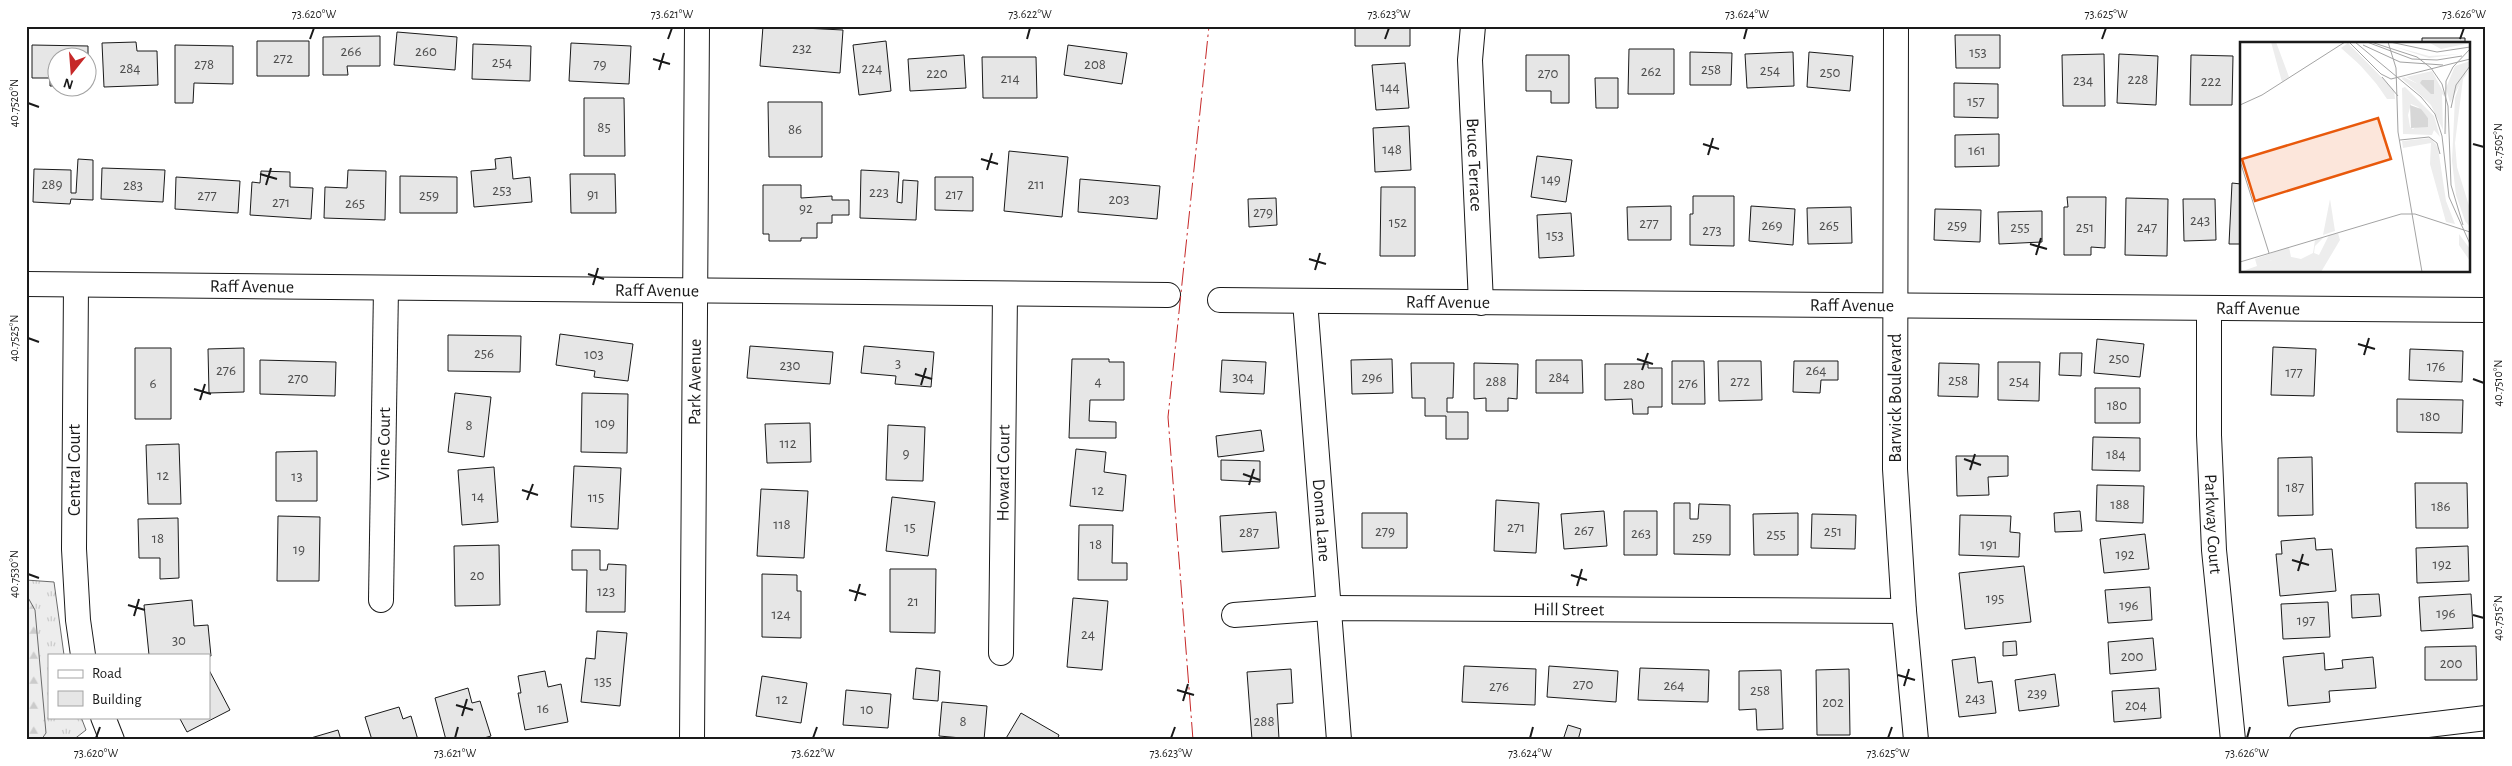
<svg xmlns="http://www.w3.org/2000/svg" width="2512" height="766" viewBox="0 0 2512 766" font-family="'Alegreya Sans',sans-serif">
	<style>
		.grass { fill: url(#grass-tufts); stroke: #6a6a6a }
		.forest { fill: url(#forest-firs); stroke: #6a6a6a }
		.building { fill: #e6e6e6; stroke: #1a1a1a }
		.lines { fill: none; stroke-linecap: round; stroke-linejoin: round }
		.minor-casing { stroke: #1a1a1a; stroke-width: 26 }
		.minor { stroke: #fff; stroke-width: 24 }
		.power { stroke: #c62828; stroke-width: 1; stroke-dasharray: 18 4 2.5 4; stroke-linecap: butt }
		.ticks { fill: none; stroke: #1a1a1a; stroke-width: 2 }
		.labels { text-anchor: middle; stroke-width: 4; stroke-linejoin: round; paint-order: stroke }
		.number-label { font-size: 15px; fill: #4d4d4d }
		.street-label { font-size: 18px; fill: #1a1a1a; stroke: #fff }
		.inset-road { fill: none; stroke: #a3a3a3; stroke-width: 1 }
		.view { fill: #e8590c; fill-opacity: 0.15; stroke: #e8590c; stroke-width: 2.5 }
		.inset-edge { fill: none; stroke: #1a1a1a; stroke-width: 2.5 }
		.neatline { fill: none; stroke: #1a1a1a; stroke-width: 2 }
		.ticks-label { font-size: 12px; text-anchor: middle; fill: #1a1a1a }
	</style>
	<defs>
		<pattern id="grass-tufts" width="24" height="20" patternUnits="userSpaceOnUse" patternTransform="scale(1.25)"><rect width="24" height="20" fill="#ededed"/><path d="M3 7l-1-3M5 7V3M7 7l1-3M15 17l-1-3M17 17v-4M19 17l1-3" fill="none" stroke="#cbcbcb"/></pattern>
		<pattern id="forest-firs" width="22" height="20" patternUnits="userSpaceOnUse" patternTransform="scale(1.25)"><rect width="22" height="20" fill="#ededed"/><path d="M5 1l3.5 6h-7zM16 11l3.5 6h-7z" fill="#cbcbcb"/></pattern>
	</defs>
	<rect width="100%" height="100%" fill="#fff"/>
	<path class="grass" d="M26,580L54,582L64,655H49V717H81L86,730L73,740H26Z"/>
	<path class="forest" d="M26,594L35,610L46,733L41,740H26Z"/>
	<path class="building" d="M763,26L843,30L840,73L760,66Z
		M1355,26H1410V46H1355Z
		M397,32L457,37L455,70L394,65Z
		M1955,35H2000V68H1956Z
		M380,36V66H347L348,75H323V37Z
		M2422,38H2465V44H2422Z
		M257,41H309V76H257Z
		M886,41L891,91L859,95L853,45Z
		M136,42L137,51H157L158,85L104,87L102,43Z
		M571,43L631,46L629,84L569,81Z
		M473,44L531,46L530,81L472,79Z
		M32,45L88,46V78V58H58V86H50V78H32Z
		M175,45L233,46V84L194,83L193,103H175Z
		M1068,45L1127,53L1122,84L1064,75Z
		M1629,49H1674V94H1628Z
		M1690,52L1732,53L1731,85H1690Z
		M1793,52L1794,86L1747,88L1745,54Z
		M1809,52L1853,56L1850,91L1807,87Z
		M2104,54L2105,106H2063L2062,55Z
		M2119,54L2158,56L2156,105L2117,103Z
		M964,55L966,88L910,91L908,59Z
		M1526,55H1569V103H1551V91H1526Z
		M2191,55L2233,56L2232,105H2190Z
		M982,57H1036L1037,98H983Z
		M1405,63L1409,108L1376,110L1372,65Z
		M1595,78H1618V108H1596Z
		M1954,83L1998,84V118L1954,117Z
		M584,98H624L625,156H584Z
		M768,102H822V157H769Z
		M1409,126L1411,170L1375,172L1373,128Z
		M1999,134V166L1955,167V135Z
		M1009,151L1068,157L1062,217L1004,211Z
		M1537,156L1572,160L1566,202L1531,197Z
		M511,157L513,179L530,177L532,202L474,207L471,171L496,169L495,159Z
		M78,159L93,160V200L71,199L70,204L33,202L34,169L71,170V193H76Z
		M102,168L165,170L163,202L101,199Z
		M348,170L386,171L385,220L324,218L325,187L347,188Z
		M861,170L899,172L897,202L902,203L903,180L918,181L916,220L860,218Z
		M261,171L290,172V187L313,188L311,219L250,215L252,182L260,183Z
		M570,174H615L616,213H571Z
		M400,176L457,177V213H400Z
		M176,177L240,181L238,213L175,209Z
		M935,177H973V211L935,210Z
		M1080,179L1160,186L1157,219L1078,212Z
		M2232,183L2241,184V244H2229Z
		M763,185H801V198L832,196V200H849V215H832V223H817V238H801V241H769V234H763Z
		M1381,187H1415V256H1380Z
		M1693,196H1734V246L1690,245V214H1693Z
		M2067,197H2106L2105,248L2091,247V255H2064V207H2068Z
		M1276,198L1277,225L1249,227L1248,199Z
		M2126,198L2168,199L2167,256L2125,255Z
		M2183,199H2215L2216,240L2184,241Z
		M1671,206V240H1628L1627,207Z
		M1751,206L1795,209L1793,245L1749,241Z
		M1851,207L1852,243L1808,244L1807,208Z
		M1935,209L1981,210L1980,242L1934,240Z
		M2042,211V242L1999,244L1998,212Z
		M1571,213L1574,256L1539,258L1537,215Z
		M560,334L633,344L628,381L594,377L595,371L556,365Z
		M448,335L521,336L520,372L448,371Z
		M2097,339L2144,344L2140,377L2094,373Z
		M750,346L833,352L830,384L747,378Z
		M864,346L934,352L931,387L895,384L896,376L861,373Z
		M2273,347L2316,349L2314,396L2271,395Z
		M135,348H171V419H135Z
		M244,348V392L209,393L208,349Z
		M2410,349L2463,351L2462,382L2409,380Z
		M2060,353H2082L2081,376L2059,375Z
		M1072,359H1109V362H1124V400H1090L1089,421L1116,422V438H1069Z
		M1392,359L1393,393L1352,394L1351,360Z
		M260,360L336,362L335,396L260,394Z
		M1222,360L1266,362L1264,394L1220,392Z
		M1536,360H1582L1583,393H1536Z
		M1672,361H1704L1705,404H1672Z
		M1718,361H1761L1762,400L1719,401Z
		M1794,361H1838V380H1821L1820,393L1793,392Z
		M1998,362H2040L2039,401L1998,400Z
		M1411,363H1454L1453,398H1447V412H1468V439H1446V416H1425V398H1412Z
		M1474,363L1518,364L1517,399L1508,398V411H1486V398L1474,399Z
		M1939,363L1979,364L1978,397L1938,396Z
		M1605,364H1648V368H1662V407H1648V414H1633L1632,399L1605,400Z
		M2095,388H2140V423H2095Z
		M455,393L491,397L484,457L448,452Z
		M582,393L628,394L627,453L581,452Z
		M2397,399L2463,400L2462,433L2397,432Z
		M810,423L811,462L767,463L765,424Z
		M888,425L925,427L923,481L886,480Z
		M1261,430L1264,451L1218,457L1216,436Z
		M2093,437L2140,438V471L2092,470Z
		M179,444L181,504H148L146,445Z
		M1076,449L1106,452L1104,472L1126,475L1123,511L1070,506Z
		M317,451V501H276V452Z
		M1956,456H2008V476L1988,477L1989,495L1957,496Z
		M2312,457L2313,515L2278,516V458Z
		M1221,460L1260,461V482L1221,480Z
		M574,466L621,468L618,529L571,527Z
		M494,467L498,522L462,525L458,470Z
		M2415,483H2467L2468,528H2416Z
		M2097,485L2144,486L2143,523L2096,521Z
		M761,489L808,491L804,558L757,556Z
		M892,497L935,502L928,556L886,551Z
		M1496,500L1539,503L1536,553L1494,551Z
		M1674,503H1690V519H1698L1699,504L1730,505V555L1674,554Z
		M1604,511L1607,546L1564,549L1561,514Z
		M1624,511H1657V555H1624Z
		M2080,511L2082,531L2055,532L2054,513Z
		M1276,512L1279,548L1222,552L1220,516Z
		M1362,513H1407V548H1362Z
		M1798,513V555H1754L1753,514Z
		M1812,514L1856,515L1855,549L1811,548Z
		M1960,515L2011,516L2010,532L2020,533L2019,557L1959,555Z
		M278,516L320,517L319,581H277Z
		M178,518L179,578L160,579V558H139L138,519Z
		M1079,525H1113L1112,563H1127V580H1078Z
		M2145,534L2149,569L2104,573L2100,539Z
		M2315,538L2316,550L2332,549L2336,591L2280,596L2276,554H2282L2281,541Z
		M499,545L500,605L455,606L454,546Z
		M2468,546L2469,581L2417,583L2416,548Z
		M572,550H600V570H607L608,564L626,565L625,612H586L587,570H572Z
		M2024,566L2031,622L1965,629L1959,573Z
		M890,569H936L935,633L890,632Z
		M762,574L797,575V591H801V638L762,637Z
		M2150,587L2152,620L2108,623L2105,590Z
		M2379,594L2381,616L2352,618L2351,595Z
		M2471,594L2473,628L2421,631L2419,597Z
		M1073,598L1108,601L1102,670L1067,667Z
		M192,600L194,626L208,625L211,656L149,655L144,605Z
		M2328,602L2330,637L2283,639L2281,604Z
		M597,631L627,633L620,706L581,702L586,658L595,659Z
		M2153,638L2156,670L2110,674L2108,642Z
		M2016,641L2017,655L2003,656V642Z
		M2476,646L2477,680H2425V647Z
		M2324,653L2325,670L2343,668L2342,660L2373,657L2376,688L2329,691L2330,702L2288,706L2283,657Z
		M1975,657L1978,683L1992,681L1996,713L1959,717L1952,660Z
		M1464,666L1536,669L1535,705L1462,702Z
		M1549,666L1618,671L1616,702L1547,697Z
		M916,668L940,671L938,701L913,699Z
		M1640,668L1709,670L1708,702L1638,700Z
		M1291,669L1293,703L1277,704L1279,739L1252,740L1247,672Z
		M1849,669L1850,735H1817L1816,670Z
		M209,670L230,710L187,732L179,717H209Z
		M1781,670L1783,729L1757,730L1756,709L1739,710V671Z
		M545,671L548,687L561,684L568,722L525,730L518,693H521L518,676Z
		M2055,674L2059,706L2019,711L2015,680Z
		M762,676L807,683L801,723L756,716Z
		M468,688L472,703L480,701L491,736L477,740H446L435,698Z
		M2159,688L2161,718L2114,722L2112,691Z
		M846,690L891,694L888,728L843,725Z
		M942,702L987,706L984,740L939,736Z
		M399,707L403,719L411,716L418,740H372L365,717Z
		M1021,713L1059,735L1057,740H1005Z
		M1568,725L1581,729L1578,740H1563Z
		M338,730L341,740H304Z"/>
	<g class="lines">
		<g class="minor-casing">
			<g id="minor">
				<path id="s1" d="M1473,26L1470,60L1481,303"/>
				<path d="M1896,26L1895,469L1904,611L1916,740"/>
				<path id="s2" d="M26,284L1168,295"/>
				<path d="M76,285L74,549L78,620L83,655"/>
				<path id="s3" d="M1220,300L2486,310"/>
				<path id="s4" d="M1305,301L1339,740"/>
				<path id="s5" d="M2209,308V435L2214,550L2233,740"/>
				<path id="s6" d="M381,600L386,288"/>
				<path id="s7" d="M1234,615L1327,608L1904,611"/>
				<path id="s8" d="M1001,653L1005,294"/>
				<path d="M103,717L112,740"/>
				<path id="s9" d="M692,740L697,26"/>
				<path d="M2302,740L2486,718"/>
			</g>
		</g>
		<use href="#minor" class="minor"/>
		<path class="power" d="M1193,740L1168,417L1209,26"/>
	</g>
	<path class="ticks" d="M310,39L314,28M668,39L672,28M1027,39L1030,28M1385,39L1389,28M1744,39L1747,28M2102,39L2106,28M2460,39L2464,28M653,59L670,64M659,70L664,53M28,103L39,107M1703,144L1719,149M2473,144L2484,147M1708,155L1713,138M981,159L998,164M987,170L992,153M260,174L277,179M266,185L271,168M2030,244L2047,249M2036,255L2041,238M1309,259L1326,264M1315,270L1320,253M588,274L604,279M593,285L598,268M28,338L39,342M2358,344L2375,349M2364,355L2369,338M1637,359L1653,364M1642,370L1648,353M915,374L932,379M2473,379L2484,383M921,385L926,368M194,389L211,394M200,400L205,384M1964,459L1981,465M1970,470L1975,454M1243,474L1260,480M1249,485L1254,469M522,490L538,495M527,500L533,484M2292,560L2309,565M2298,571L2303,554M28,574L39,578M1571,575L1587,580M1577,586L1582,569M849,590L866,595M855,601L860,584M128,605L145,610M2473,615L2484,618M134,616L139,599M1898,675L1915,680M1904,686L1909,669M1177,690L1194,695M1183,701L1188,684M456,705L473,710M462,716L467,699M96,738L100,727M455,738L458,727M813,738L817,727M1171,738L1175,727M1530,738L1533,727M1888,738L1892,727M2247,738L2250,727"/>
	<g class="labels">
		<g class="number-label">
			<text x="802" y="53">232</text>
			<text x="351" y="56">266</text>
			<text x="426" y="56">260</text>
			<text x="1978" y="57">153</text>
			<text x="283" y="63">272</text>
			<text x="502" y="67">254</text>
			<text x="204" y="69">278</text>
			<text x="600" y="69">79</text>
			<text x="1095" y="69">208</text>
			<text x="130" y="73">284</text>
			<text x="872" y="73">224</text>
			<text x="1711" y="74">258</text>
			<text x="1770" y="75">254</text>
			<text x="1651" y="76">262</text>
			<text x="1830" y="77">250</text>
			<text x="937" y="78">220</text>
			<text x="1548" y="78">270</text>
			<text x="1010" y="83">214</text>
			<text x="2138" y="84">228</text>
			<text x="2083" y="85">234</text>
			<text x="2211" y="86">222</text>
			<text x="1390" y="92">144</text>
			<text x="1976" y="106">157</text>
			<text x="604" y="132">85</text>
			<text x="795" y="134">86</text>
			<text x="1392" y="154">148</text>
			<text x="1977" y="155">161</text>
			<text x="1551" y="184">149</text>
			<text x="52" y="189">289</text>
			<text x="1036" y="189">211</text>
			<text x="133" y="190">283</text>
			<text x="502" y="195">253</text>
			<text x="879" y="197">223</text>
			<text x="593" y="199">91</text>
			<text x="954" y="199">217</text>
			<text x="207" y="200">277</text>
			<text x="429" y="200">259</text>
			<text x="1119" y="204">203</text>
			<text x="281" y="207">271</text>
			<text x="355" y="208">265</text>
			<text x="806" y="213">92</text>
			<text x="1263" y="217">279</text>
			<text x="2200" y="225">243</text>
			<text x="1398" y="227">152</text>
			<text x="1649" y="228">277</text>
			<text x="1772" y="230">269</text>
			<text x="1829" y="230">265</text>
			<text x="1957" y="230">259</text>
			<text x="2020" y="232">255</text>
			<text x="2085" y="232">251</text>
			<text x="2147" y="232">247</text>
			<text x="1712" y="235">273</text>
			<text x="1555" y="240">153</text>
			<text x="484" y="358">256</text>
			<text x="594" y="359">103</text>
			<text x="2119" y="363">250</text>
			<text x="898" y="368">3</text>
			<text x="790" y="370">230</text>
			<text x="2436" y="371">176</text>
			<text x="226" y="375">276</text>
			<text x="1816" y="375">264</text>
			<text x="2294" y="377">177</text>
			<text x="1243" y="382">304</text>
			<text x="1372" y="382">296</text>
			<text x="1559" y="382">284</text>
			<text x="298" y="383">270</text>
			<text x="1958" y="385">258</text>
			<text x="1098" y="386">4</text>
			<text x="1496" y="386">288</text>
			<text x="1740" y="386">272</text>
			<text x="2019" y="386">254</text>
			<text x="153" y="388">6</text>
			<text x="1688" y="388">276</text>
			<text x="1634" y="389">280</text>
			<text x="2117" y="410">180</text>
			<text x="2430" y="421">180</text>
			<text x="605" y="428">109</text>
			<text x="469" y="430">8</text>
			<text x="788" y="448">112</text>
			<text x="906" y="458">9</text>
			<text x="2116" y="459">184</text>
			<text x="163" y="480">12</text>
			<text x="297" y="481">13</text>
			<text x="2295" y="492">187</text>
			<text x="1098" y="495">12</text>
			<text x="478" y="501">14</text>
			<text x="596" y="502">115</text>
			<text x="2120" y="509">188</text>
			<text x="2441" y="511">186</text>
			<text x="782" y="529">118</text>
			<text x="910" y="532">15</text>
			<text x="1516" y="532">271</text>
			<text x="1584" y="535">267</text>
			<text x="1385" y="536">279</text>
			<text x="1833" y="536">251</text>
			<text x="1249" y="537">287</text>
			<text x="1641" y="538">263</text>
			<text x="1776" y="539">255</text>
			<text x="1702" y="542">259</text>
			<text x="158" y="543">18</text>
			<text x="1096" y="549">18</text>
			<text x="1989" y="549">191</text>
			<text x="299" y="554">19</text>
			<text x="2125" y="559">192</text>
			<text x="2442" y="569">192</text>
			<text x="477" y="580">20</text>
			<text x="606" y="596">123</text>
			<text x="1995" y="603">195</text>
			<text x="913" y="606">21</text>
			<text x="2129" y="610">196</text>
			<text x="2446" y="618">196</text>
			<text x="781" y="619">124</text>
			<text x="2306" y="625">197</text>
			<text x="1088" y="639">24</text>
			<text x="179" y="645">30</text>
			<text x="2132" y="661">200</text>
			<text x="2451" y="668">200</text>
			<text x="603" y="686">135</text>
			<text x="1583" y="689">270</text>
			<text x="1674" y="690">264</text>
			<text x="1499" y="691">276</text>
			<text x="1760" y="695">258</text>
			<text x="2037" y="698">239</text>
			<text x="1975" y="703">243</text>
			<text x="782" y="704">12</text>
			<text x="1833" y="707">202</text>
			<text x="2136" y="710">204</text>
			<text x="543" y="713">16</text>
			<text x="867" y="714">10</text>
			<text x="963" y="726">8</text>
			<text x="1264" y="726">288</text>
		</g>
		<g class="street-label">
			<text dy="6" stroke="none"><textPath href="#s1" startOffset="139">Bruce Terrace</textPath></text>
			<text dy="6" stroke="none"><textPath href="#s2" startOffset="226">Raff Avenue</textPath></text>
			<text dy="6" stroke="none"><textPath href="#s2" startOffset="631">Raff Avenue</textPath></text>
			<text dy="6" stroke="none"><textPath href="#s3" startOffset="228">Raff Avenue</textPath></text>
			<text dy="6" stroke="none"><textPath href="#s3" startOffset="632">Raff Avenue</textPath></text>
			<text dy="6" stroke="none"><textPath href="#s3" startOffset="1038">Raff Avenue</textPath></text>
			<text dy="6" stroke="none"><textPath href="#s9" startOffset="358">Park Avenue</textPath></text>
			<text transform="translate(1895 398) rotate(-90)" y="6">Barwick Boulevard</text>
			<text dy="6" stroke="none"><textPath href="#s6" startOffset="156">Vine Court</textPath></text>
			<text transform="translate(74 470) rotate(-90)" y="6">Central Court</text>
			<text dy="6" stroke="none"><textPath href="#s8" startOffset="180">Howard Court</textPath></text>
			<text dy="6" stroke="none"><textPath href="#s4" startOffset="220">Donna Lane</textPath></text>
			<text dy="6" stroke="none"><textPath href="#s5" startOffset="216">Parkway Court</textPath></text>
			<text dy="6" stroke="none"><textPath href="#s7" startOffset="335">Hill Street</textPath></text>
		</g>
	</g>
	<g transform="translate(2240 42)">
		<rect width="230" height="230" fill="#fff"/>
		<path d="M31,0H36L49,35L42,40ZM108,1L154,48L155,57H147L129,31L101,6ZM230,19V23L210,61L206,46L215,24ZM192,29L206,55L207,105L205,55L202,52L203,88L191,63L161,35L178,42L166,35ZM191,96L198,106L206,159L215,182L206,180L190,122L191,101L163,106L162,99ZM90,157L95,189L83,193Z" fill="#ededed"/>
		<path d="M188,0H230V1L201,7ZM107,1L121,19L152,47L153,56L148,55L106,7ZM152,4L189,14L220,12L189,16ZM230,27L223,37L215,101L217,125L230,167V185L225,179L216,153L212,119L215,56L222,36ZM191,31L198,41L202,82L190,60L162,37L164,35L181,44L193,54V38L172,36ZM165,45L194,74L200,95L194,88L192,93L163,92L162,46ZM171,62L178,65L188,76L173,87L170,85L168,73ZM190,98L196,102L198,112L203,152L212,177L210,180L206,178L198,149L192,100L164,102ZM98,191L100,198L81,230H29V219L47,214L61,217L73,211L75,198L84,195L75,204L74,211L79,213L89,193ZM219,192L230,207V219L219,203Z" fill="#ededed" fill-rule="evenodd"/>
		<path d="M49,205L51,215L29,219V230H0L17,224L15,217Z" fill="#ededed"/>
		<path d="M182,38H194V52H191L180,41ZM170,63L181,67L188,76V85L171,86Z" fill="#d7d7d7"/>
		<path class="inset-road" d="M109,0L141,32L151,37L230,17M115,0L181,55L195,72L202,94L209,155L230,202M127,0L172,17L197,18L222,14M131,0L177,15L191,26L202,42L208,64L211,143L223,183M148,0L156,26L158,90L182,230M150,0L197,10L230,5M123,3L160,20L203,23M142,35L158,54M0,63L22,53L105,0M211,66L216,43L230,24M205,92L206,39L213,25L230,7M160,98L189,95L197,101L200,112M0,119L29,211M0,220L161,172H175L230,190"/>
		<path class="view" d="M138,76L151,117L15,159L2,117Z"/>
		<rect width="230" height="230" class="inset-edge"/>
	</g>
	<rect width="2512" height="766" fill="none" stroke="#ffffff" stroke-width="55"/>
	<rect x="48" y="654" width="162" height="65" fill="#ffffff" stroke="#a3a3a3"/>
	<rect x="58" y="670" width="25" height="8" fill="#ffffff" stroke="#a3a3a3"/>
	<text x="92" y="678" font-size="15" fill="#1a1a1a">Road</text>
	<rect x="58" y="691" width="25" height="15" fill="#e6e6e6" stroke="#a3a3a3"/>
	<text x="92" y="704" font-size="15" fill="#1a1a1a">Building</text>
	<g transform="translate(72 72) rotate(197)"><circle r="24" fill="#ffffff" stroke="#a3a3a3"/>
	<path d="M0-4L9 19L0 12L-9 19Z" fill="#c62828"/>
	<text y="-8" font-size="14" font-weight="bold" text-anchor="middle" fill="#1a1a1a">N</text>
	</g>
	<rect x="28" y="28" width="2456" height="710" class="neatline"/>
	<g class="ticks-label">
		<text x="314" y="18">73.620°W</text>
		<text x="672" y="18">73.621°W</text>
		<text x="1030" y="18">73.622°W</text>
		<text x="1389" y="18">73.623°W</text>
		<text x="1747" y="18">73.624°W</text>
		<text x="2106" y="18">73.625°W</text>
		<text x="2464" y="18">73.626°W</text>
		<text transform="translate(14 103) rotate(-90)" y="4">40.7520°N</text>
		<text transform="translate(2498 147) rotate(-90)" y="4">40.7505°N</text>
		<text transform="translate(14 338) rotate(-90)" y="4">40.7525°N</text>
		<text transform="translate(2498 383) rotate(-90)" y="4">40.7510°N</text>
		<text transform="translate(14 574) rotate(-90)" y="4">40.7530°N</text>
		<text transform="translate(2498 618) rotate(-90)" y="4">40.7515°N</text>
		<text x="96" y="757">73.620°W</text>
		<text x="455" y="757">73.621°W</text>
		<text x="813" y="757">73.622°W</text>
		<text x="1171" y="757">73.623°W</text>
		<text x="1530" y="757">73.624°W</text>
		<text x="1888" y="757">73.625°W</text>
		<text x="2247" y="757">73.626°W</text>
	</g>
</svg>
